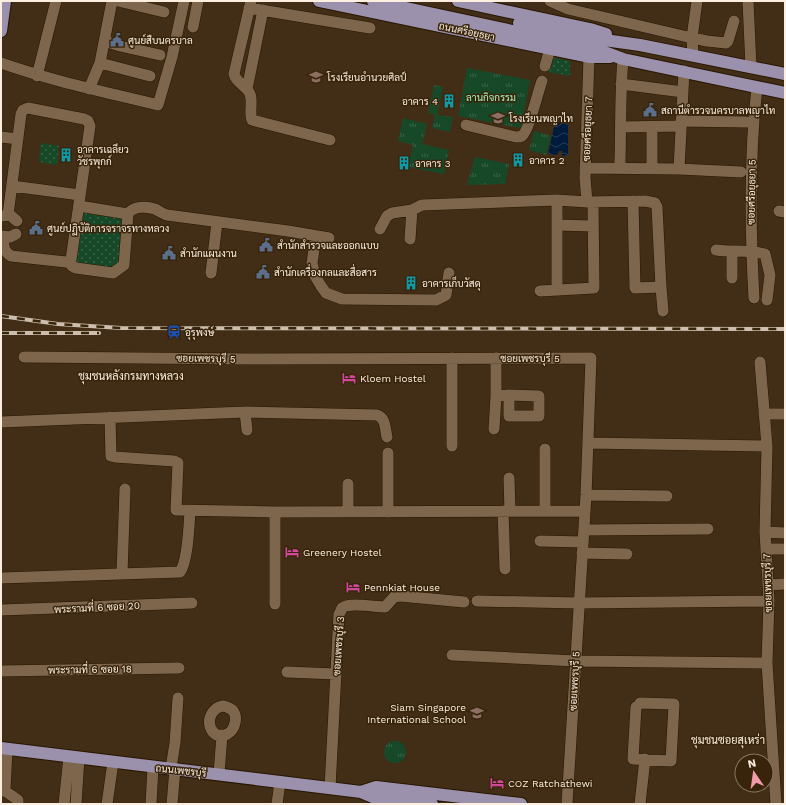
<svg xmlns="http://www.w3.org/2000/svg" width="786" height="805" viewBox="0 0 786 805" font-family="'Work Sans',Sarabun,sans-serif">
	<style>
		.grass { fill: url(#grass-tufts) }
		.garden { fill: url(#garden-dots) }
		.water { fill: url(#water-waves) }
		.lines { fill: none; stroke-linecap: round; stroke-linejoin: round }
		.minor-casing { stroke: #281600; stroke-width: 12 }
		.major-casing { stroke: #281600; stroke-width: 14 }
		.minor { stroke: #7d664c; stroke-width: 11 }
		.major { stroke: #9b91ad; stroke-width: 12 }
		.rail-casing { stroke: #cdbfad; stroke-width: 4 }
		.rail { stroke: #38240b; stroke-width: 2.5; stroke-dasharray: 8; stroke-linecap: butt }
		.labels { text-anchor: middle; stroke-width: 3; stroke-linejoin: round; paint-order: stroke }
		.street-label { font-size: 10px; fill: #fcefe0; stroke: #38240b }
		.poi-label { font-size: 10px; fill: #fcefe0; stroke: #38240b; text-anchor: start }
		.park-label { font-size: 10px; fill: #a3f7b9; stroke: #38240b }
		.neighbourhood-label { font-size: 11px; fill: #fcefe0; stroke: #38240b }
	</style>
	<defs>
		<pattern id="grass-tufts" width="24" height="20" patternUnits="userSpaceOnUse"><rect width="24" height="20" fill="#174929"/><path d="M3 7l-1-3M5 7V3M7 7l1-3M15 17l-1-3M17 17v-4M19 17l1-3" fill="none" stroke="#3a6448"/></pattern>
		<pattern id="garden-dots" width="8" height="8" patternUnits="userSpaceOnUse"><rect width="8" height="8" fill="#174929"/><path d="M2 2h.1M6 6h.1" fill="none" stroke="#3a6448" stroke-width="1.8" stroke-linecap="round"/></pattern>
		<pattern id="water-waves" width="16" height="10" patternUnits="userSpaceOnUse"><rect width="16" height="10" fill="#001c3c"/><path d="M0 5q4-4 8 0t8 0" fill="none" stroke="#263d58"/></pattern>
	</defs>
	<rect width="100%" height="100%" fill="#422e16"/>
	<path class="grass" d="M467,68L530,80L521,128L458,116Z
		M434,85L443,87L437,115L453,117L450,132L432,128L435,115L428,113Z
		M403,118L427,124L422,144L449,150L444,174L408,167L413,145L398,141Z
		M534,131L551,136L546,155L529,150Z
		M475,157L509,164L505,184L467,185Z
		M384 752a11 11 0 1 1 22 0a11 11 0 1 1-22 0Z"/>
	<path class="garden" d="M551,57L570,61V76L548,72Z
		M41,143L59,146L57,165L39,162Z
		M81,210L122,215L118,264L116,268L75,265Z"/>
	<path class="water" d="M555,122L568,124V155L562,156V151H559L557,155L548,154Z"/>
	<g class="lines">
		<g class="minor-casing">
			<path id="minor" d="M118,1L164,12
				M251,1L234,74C236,83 246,85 250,94C253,102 249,112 252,120L330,140
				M550,1L568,9L692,38L693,55
				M697,1L692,38L707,41L726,43L728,41L734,21
				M748,1L751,67
				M249,8L370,28
				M193,27L198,1
				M105,41L120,46L160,55
				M1,63C52,81 105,92 158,105L172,57L184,1
				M100,63L150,76
				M545,66L550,49
				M37,76L56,1
				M621,84L683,92
				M89,89L100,63L112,1
				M247,89L263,10
				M681,121L746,122
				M466,125L516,137C517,137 520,137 522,136C529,131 538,91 542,81
				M621,127L681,126
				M1,137L18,139
				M620,162C621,127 620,93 623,59
				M652,164V127
				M585,168L679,169L741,172
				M679,169L684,71
				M12,186L80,195
				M633,201L635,288L661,287
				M587,202L585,178L589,57
				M779,211L785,212
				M128,214C133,206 146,206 155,209C159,211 163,214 167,215L288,231L329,238
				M1,216L10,215L17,221
				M557,225L593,226
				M380,229L387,216L392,213L412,210
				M1,236L10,237L16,234
				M316,236L312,263L315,276L321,286L326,293L342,299L436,300L446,295L449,273
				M3,237C4,246 3,251 11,256L66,262L71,260L90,126L88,121L84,119L28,108L23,110L21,114L8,215
				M410,239L412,210L422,205L557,200L587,202L645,201L655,203L657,207L661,287L663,311
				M716,250C733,252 748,250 765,254L770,275L767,300
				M69,262L72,266L76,268L113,273L124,265L128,214L79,206
				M211,273L217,222
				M732,278V252
				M557,290V200
				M540,291L594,288L593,202
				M754,298C750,227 749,157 757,87
				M24,357L253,359L591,358L586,495L567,804
				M452,358V446
				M496,358V396L509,395L539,396V416H509V395
				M760,362L767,446L765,532L769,601L767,663L776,804
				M245,412L247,430
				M764,414H785
				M110,417L111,456L115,457L174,461L178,463L176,510L275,512L585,511
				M1,422L245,412L377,415C386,418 385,429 387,437
				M494,429L496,396
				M589,443L767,446
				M545,449V511
				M509,478L510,511
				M586,495L667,496
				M503,511L505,569
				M348,512V484
				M388,512V453
				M584,530L708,529
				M765,532L785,533
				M540,541L583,542
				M766,549H785
				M582,553L627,554
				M122,573L125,489
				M1,578L180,572C188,561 189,525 190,511
				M768,585L785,584
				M477,601L579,603L769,601
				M275,604V512
				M1,610L192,603
				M452,655L576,661L767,663
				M1,671L179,668
				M287,672L336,674
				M223,706C233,708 237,713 235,723C233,733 222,740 214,733C205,724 210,708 223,706Z
				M636,707L633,759L671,761L674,704L640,703
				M171,768L175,743L178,698
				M219,774L222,735
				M330,788L339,614C340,613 341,610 342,608C349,602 375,607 385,607L394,597L400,596L464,602
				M1,791H5L18,800V804
				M5,791L7,749
				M64,804L69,757
				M76,804L79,758
				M107,804L113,762
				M151,804L153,767
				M172,804L175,769
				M277,804L280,782
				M640,804L645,759"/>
		</g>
		<g class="major-casing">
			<path id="major" d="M319,1L589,57H610
				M373,1L596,49L623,59L785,93
				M458,1L590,29L606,34
				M519,23L590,38L640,45L785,74
				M1,31L5,1
				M1,748L280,782L361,792L375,798L432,804
				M361,792L376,787L521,804"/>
		</g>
		<use href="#minor" class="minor"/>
		<use href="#major" class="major"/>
		<g class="rail-casing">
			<path id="rail" d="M1,316L58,324L121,328L785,329
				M1,333H99"/>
		</g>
		<use href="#rail" class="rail"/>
	</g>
	<defs>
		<g id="civic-bare" transform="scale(1.08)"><path d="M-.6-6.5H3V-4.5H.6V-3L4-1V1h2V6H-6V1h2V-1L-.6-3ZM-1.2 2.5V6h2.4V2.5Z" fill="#5c6f8a" stroke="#38240b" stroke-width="2.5" paint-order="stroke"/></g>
		<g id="school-bare" transform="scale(1.08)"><path d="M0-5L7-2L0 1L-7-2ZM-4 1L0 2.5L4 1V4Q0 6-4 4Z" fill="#8d6e63" stroke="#38240b" stroke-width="2.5" paint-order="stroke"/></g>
		<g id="building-bare" transform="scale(1.08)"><path d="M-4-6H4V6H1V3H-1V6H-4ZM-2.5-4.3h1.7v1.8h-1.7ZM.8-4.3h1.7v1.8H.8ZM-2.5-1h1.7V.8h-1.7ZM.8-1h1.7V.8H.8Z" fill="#0f9aa8" stroke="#38240b" stroke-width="2.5" paint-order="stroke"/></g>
		<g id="station-bare" transform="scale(1.08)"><path d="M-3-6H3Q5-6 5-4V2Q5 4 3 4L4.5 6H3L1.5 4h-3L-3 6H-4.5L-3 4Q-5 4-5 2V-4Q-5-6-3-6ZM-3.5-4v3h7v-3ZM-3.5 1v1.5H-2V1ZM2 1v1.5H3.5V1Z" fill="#1a4fb4" stroke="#38240b" stroke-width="2.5" paint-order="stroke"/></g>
		<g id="hotel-bare" transform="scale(1.08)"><path d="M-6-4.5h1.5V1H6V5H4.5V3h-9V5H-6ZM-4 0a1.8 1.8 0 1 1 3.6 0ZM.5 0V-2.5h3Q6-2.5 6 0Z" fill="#d1479c" stroke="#38240b" stroke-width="2.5" paint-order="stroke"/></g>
	</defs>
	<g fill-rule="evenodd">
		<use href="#civic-bare" x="117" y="40"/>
		<use href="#school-bare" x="316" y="77"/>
		<use href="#building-bare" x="449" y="101"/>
		<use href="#civic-bare" x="650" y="110"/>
		<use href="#school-bare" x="498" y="118"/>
		<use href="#building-bare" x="66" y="155"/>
		<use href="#building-bare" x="518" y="160"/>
		<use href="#building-bare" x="404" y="163"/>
		<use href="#civic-bare" x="36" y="228"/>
		<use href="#civic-bare" x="266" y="245"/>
		<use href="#civic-bare" x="169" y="253"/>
		<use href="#civic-bare" x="263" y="272"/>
		<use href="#building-bare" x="411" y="283"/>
		<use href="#station-bare" x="174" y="332"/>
		<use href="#hotel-bare" x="349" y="378"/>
		<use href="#hotel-bare" x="292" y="552"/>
		<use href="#hotel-bare" x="353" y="587"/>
		<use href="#school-bare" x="477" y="713"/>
		<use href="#hotel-bare" x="497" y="783"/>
	</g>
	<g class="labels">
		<g class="street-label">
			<text transform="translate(467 31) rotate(12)" y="4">ถนนศรีอยุธยา</text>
			<text transform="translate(587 129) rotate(-88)" y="4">ซอยศรีอยุธยา 7</text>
			<text transform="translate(751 192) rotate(-89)" y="4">ซอยศรีอยุธยา 5</text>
			<text transform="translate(206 358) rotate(1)" y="4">ซอยเพชรบุรี 5</text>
			<text x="530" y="362">ซอยเพชรบุรี 5</text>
			<text transform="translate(767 583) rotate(-92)" y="4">ซอยเพชรบุรี 7</text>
			<text transform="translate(97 607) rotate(-3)" y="4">พระรามที่ 6 ซอย 20</text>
			<text transform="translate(338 646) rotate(-86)" y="4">ซอยเพชรบุรี 3</text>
			<text transform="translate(90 669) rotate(-1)" y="4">พระรามที่ 6 ซอย 18</text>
			<text transform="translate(574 681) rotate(-87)" y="4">ซอยเพชรบุรี 5</text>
			<text transform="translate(181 770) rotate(6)" y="4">ถนนเพชรบุรี</text>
		</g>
		<g class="poi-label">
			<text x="128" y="44">ศูนย์สืบนครบาล</text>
			<text x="327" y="81">โรงเรียนอำนวยศิลป์</text>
			<text x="438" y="105" text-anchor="end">อาคาร 4</text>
			<text x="661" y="114">สถานีตำรวจนครบาลพญาไท</text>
			<text x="509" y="122">โรงเรียนพญาไท</text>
			<text x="77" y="153">อาคารเฉลียว<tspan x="77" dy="12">วัชรพุกก์</tspan></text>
			<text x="529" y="164">อาคาร 2</text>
			<text x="415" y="167">อาคาร 3</text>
			<text x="47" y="232">ศูนย์ปฏิบัติการจราจรทางหลวง</text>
			<text x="277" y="249">สำนักสำรวจและออกแบบ</text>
			<text x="180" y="257">สำนักแผนงาน</text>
			<text x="274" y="276">สำนักเครื่องกลและสื่อสาร</text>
			<text x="422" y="287">อาคารเก็บวัสดุ</text>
			<text x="185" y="336">อุรุพงษ์</text>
			<text x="360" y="382">Kloem Hostel</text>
			<text x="303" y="556">Greenery Hostel</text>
			<text x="364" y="591">Pennkiat House</text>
			<text x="466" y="711" text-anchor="end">Siam Singapore<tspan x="466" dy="12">International School</tspan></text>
			<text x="508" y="787">COZ Ratchathewi</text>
		</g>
		<g class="park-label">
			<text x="491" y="101">ลานกิจกรรม</text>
		</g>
		<g class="neighbourhood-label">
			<text x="131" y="380">ชุมชนหลังกรมทางหลวง</text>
			<text x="728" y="744">ชุมชนซอยสุเหร่า</text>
		</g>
	</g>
	<rect width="786" height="805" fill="none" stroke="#fcefe0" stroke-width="4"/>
	<g transform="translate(754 773) rotate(347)"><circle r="19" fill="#38240b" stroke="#867560"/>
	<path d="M0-3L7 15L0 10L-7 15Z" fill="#f39aaa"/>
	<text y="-6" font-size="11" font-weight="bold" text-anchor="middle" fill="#fcefe0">N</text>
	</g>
</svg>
